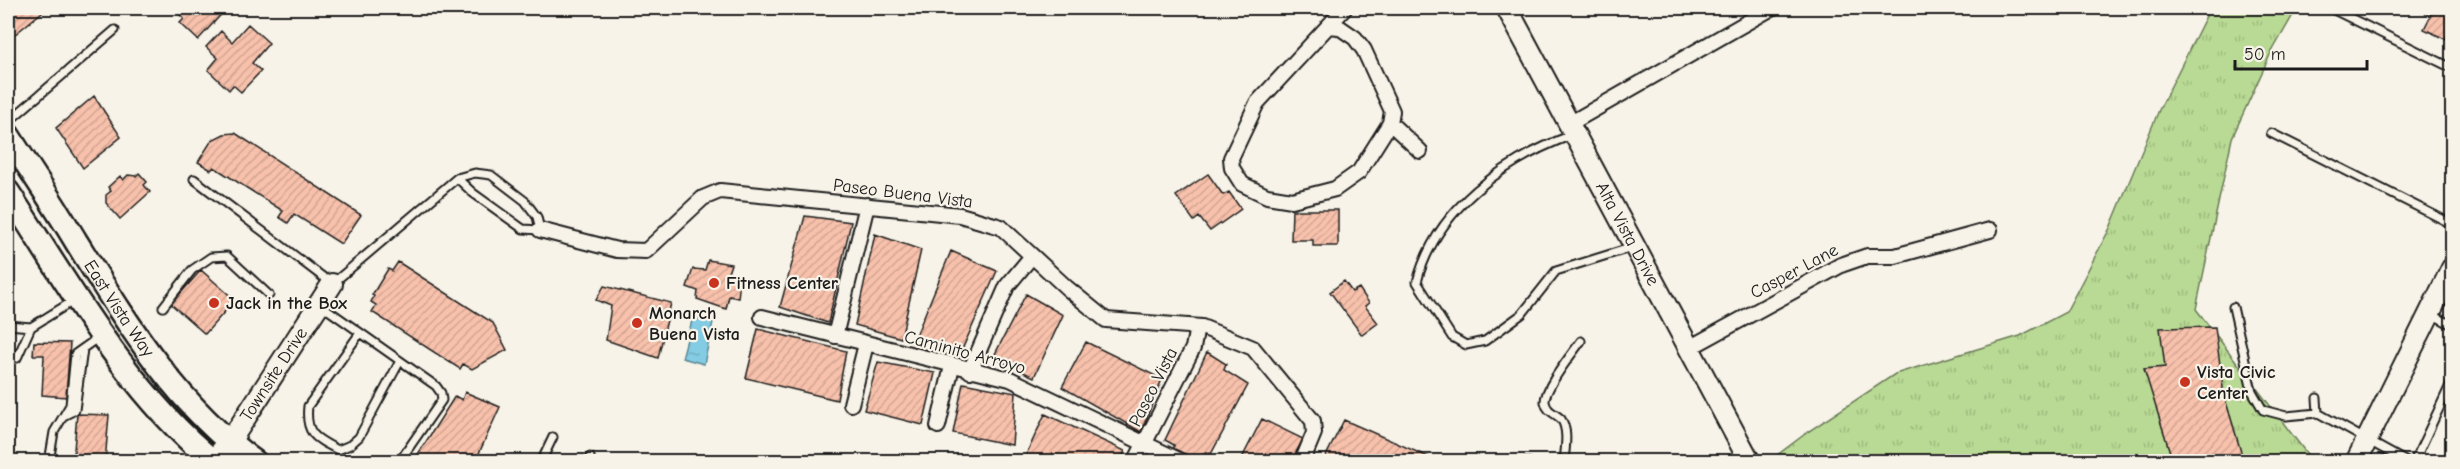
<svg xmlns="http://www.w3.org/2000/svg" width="2460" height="469" viewBox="0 0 2460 469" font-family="'Comic Neue',sans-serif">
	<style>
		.park { fill: url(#park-tufts); stroke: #6a7b58; stroke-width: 1.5 }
		.water { fill: url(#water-ripples); stroke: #5a8694; stroke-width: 1.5 }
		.building { fill: url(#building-hatch); stroke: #1c1c1c; stroke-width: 1.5 }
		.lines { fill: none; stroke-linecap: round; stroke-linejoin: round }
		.lane-casing { stroke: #1c1c1c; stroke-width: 11 }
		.street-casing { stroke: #1c1c1c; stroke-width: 18 }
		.secondary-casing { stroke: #1c1c1c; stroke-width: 24 }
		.primary-casing { stroke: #1c1c1c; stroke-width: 27 }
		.lane { stroke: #f7f3e8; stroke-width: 7 }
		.street { stroke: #f7f3e8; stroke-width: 14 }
		.secondary { stroke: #f7f3e8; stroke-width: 20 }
		.primary { stroke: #f7f3e8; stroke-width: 22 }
		.poi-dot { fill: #c8321e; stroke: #f7f3e8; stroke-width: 2 }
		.labels { text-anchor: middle; stroke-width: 4.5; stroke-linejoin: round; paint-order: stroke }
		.street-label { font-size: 18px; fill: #1c1c1c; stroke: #f7f3e8 }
		.poi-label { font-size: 18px; font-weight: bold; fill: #1c1c1c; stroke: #f7f3e8; text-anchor: start }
	</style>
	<defs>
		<pattern id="park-tufts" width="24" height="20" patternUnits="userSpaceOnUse" patternTransform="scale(1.5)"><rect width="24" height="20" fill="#b9da94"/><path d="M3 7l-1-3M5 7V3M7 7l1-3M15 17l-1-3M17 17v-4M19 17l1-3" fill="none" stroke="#9eba7f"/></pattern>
		<pattern id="water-ripples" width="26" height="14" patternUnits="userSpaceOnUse" patternTransform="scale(1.5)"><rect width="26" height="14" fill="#83cce4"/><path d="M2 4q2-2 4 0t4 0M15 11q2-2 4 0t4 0" fill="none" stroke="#71afc3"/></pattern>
		<pattern id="building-hatch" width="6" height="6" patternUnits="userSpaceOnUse" patternTransform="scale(1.5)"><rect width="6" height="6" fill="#f7c1ab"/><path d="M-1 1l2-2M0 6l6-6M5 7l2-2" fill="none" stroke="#d3a593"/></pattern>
	</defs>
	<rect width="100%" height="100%" fill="#f7f3e8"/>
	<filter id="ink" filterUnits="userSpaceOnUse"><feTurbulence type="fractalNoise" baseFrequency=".0167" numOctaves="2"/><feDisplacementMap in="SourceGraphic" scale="12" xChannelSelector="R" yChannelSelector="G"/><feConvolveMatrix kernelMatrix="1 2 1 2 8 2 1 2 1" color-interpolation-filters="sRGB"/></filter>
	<g filter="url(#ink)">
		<path class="park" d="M2210,8H2297L2270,55L2232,138L2196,309L2307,454L2305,461L1768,462L1809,431L1895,374L2020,336L2066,312L2110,228L2159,110Z"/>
		<path class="water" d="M693,317L713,322L704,364L682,358Z"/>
		<path class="building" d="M8,8H47L8,40Z
			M181,8H227L198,40L180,23L184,19L177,12Z
			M2414,8H2452V26L2445,39L2424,29L2431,15Z
			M248,24L269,43L252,63L261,71L241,92L233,85L229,90L208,70L218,58L206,47L221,31L232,42Z
			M94,96L121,137L83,168L56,128Z
			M235,133L361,215L341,244L294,214L288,223L279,217L283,211L214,167L211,170L198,162L212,140L224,134Z
			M139,173L147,182L144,185L150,192L120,219L106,203V195L111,191L108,187L120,176L123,180L128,175L136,176Z
			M1208,174L1223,195L1229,192L1241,209L1210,231L1199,217L1194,221L1176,196Z
			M1292,210H1338V246H1313V240H1291Z
			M805,216L851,222L828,323L780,307Z
			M875,234L921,250L901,338L855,325Z
			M951,251L997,271L960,354L915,338Z
			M708,260L731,264L727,276L740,280L738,298L729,296L726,309L697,299L698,291L687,287L693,269L705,270Z
			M398,262L493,323L507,350L472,369L463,364L460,369L372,312L376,305L371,302L374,296L372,295L388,269L392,271Z
			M201,270L235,300L205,334L171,304Z
			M1344,281L1352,292L1359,288L1369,303L1365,306L1378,323L1362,335L1330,292Z
			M604,286L671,303L658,358L606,340L611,306L596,300Z
			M1026,294L1063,315L1034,377L993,358Z
			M2215,327L2224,395L2244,462H2173L2144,369L2165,367L2160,328Z
			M758,329L846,351L837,400L746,378Z
			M34,342L70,343L66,397L42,395L44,355H33Z
			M1086,342L1162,379L1141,432L1062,387Z
			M1207,352L1226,364L1224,370L1248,385L1211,454L1206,452L1201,459L1191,455L1189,458L1174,449V445L1165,440Z
			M878,362L935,373L923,425L864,410Z
			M963,383L1016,393L1012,445L953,433Z
			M465,392L500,407L475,462H413L455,396L462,400Z
			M77,414L109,415L105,462H73Z
			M1045,414L1125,451L1120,462H1039L1026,455Z
			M1262,419L1303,439L1291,462H1240Z
			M1344,420L1431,458L1429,462H1323Z
			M1480,457L1530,458V462H1479Z"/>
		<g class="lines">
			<g class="lane-casing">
				<path id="lane" d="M2330,8L2452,68
					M8,122L115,30
					M2271,133L2452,224
					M1572,135C1504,160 1436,209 1417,282L1452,337L1466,345L1485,341L1522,314L1556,271L1633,247
					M194,179L332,284L457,178L475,173L491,175L525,201L537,217L540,230L523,229L473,193L457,178
					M321,305L436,386L441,393L442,400L399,462
					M163,307L192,270L211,257L227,256L269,295
					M2233,307L2252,391L2263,410L2286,416L2318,413L2407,462
					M2431,314L2452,325
					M8,325L31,327
					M360,333L308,406C305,434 315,438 338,450L350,445L359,437L400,361
					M17,358L31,327L73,301
					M2317,398L2318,413
					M65,415L75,410L83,349
					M49,462L54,432L70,405L75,354L99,337
					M541,462L553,437
					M588,462L590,457
					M1564,462C1565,449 1569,430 1561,419C1555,413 1547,412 1545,402C1544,388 1572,354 1581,341
					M2414,462L2452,381"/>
			</g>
			<g class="street-casing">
				<path id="street" d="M1329,26L1339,27L1355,38L1364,50L1392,111L1390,123L1359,172L1335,189L1292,200L1267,196L1242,184L1232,168L1231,158L1257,103L1345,8
					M1390,123L1420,151
					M1569,124L1772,8
					M540,230L617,250L646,251L703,198L720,191L960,215L1001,227L1067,288L1106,320L1202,327L1253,348L1313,421L1314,433L1302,462
					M762,317L1010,379L1183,462
					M835,336L867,205
					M1691,347L1841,265L1867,256H1895L1990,230
					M970,371L1007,286L1032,256
					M851,404L866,344
					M938,426L952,366
					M1135,462L1193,348L1197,327"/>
			</g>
			<g class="secondary-casing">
				<g id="secondary">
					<path id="s1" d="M1507,8L1750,462"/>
					<path id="s2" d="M211,462L229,443L332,284"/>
					<path d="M2356,462L2452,268"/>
				</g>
			</g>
			<g class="primary-casing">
				<g id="primary">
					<path id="s3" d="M8,135C31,171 55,206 77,243C127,323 177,406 255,462"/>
					<path d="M8,192C68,284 128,392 214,462"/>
				</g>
			</g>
			<use href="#lane" class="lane"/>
			<use href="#street" class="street"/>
			<use href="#secondary" class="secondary"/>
			<use href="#primary" class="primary"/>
		</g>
	</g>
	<g class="poi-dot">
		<circle cx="714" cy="283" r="6"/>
		<circle cx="214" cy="303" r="6"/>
		<circle cx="637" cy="323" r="6"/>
		<circle cx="2185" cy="382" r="6"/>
	</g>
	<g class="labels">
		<g class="street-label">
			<text transform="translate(903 193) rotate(7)" y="6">Paseo Buena Vista</text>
			<text dy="6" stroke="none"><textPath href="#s1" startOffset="256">Alta Vista Drive</textPath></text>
			<text transform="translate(1794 271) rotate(-28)" y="6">Casper Lane</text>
			<text dy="6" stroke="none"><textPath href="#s3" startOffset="206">East Vista Way</textPath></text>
			<text transform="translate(965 352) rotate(15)" y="6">Caminito Arroyo</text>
			<text dy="6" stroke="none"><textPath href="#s2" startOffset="108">Townsite Drive</textPath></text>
			<text transform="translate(1153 387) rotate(-63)" y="6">Paseo Vista</text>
		</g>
		<g class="poi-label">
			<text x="726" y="289">Fitness Center</text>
			<text x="226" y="309">Jack in the Box</text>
			<text x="649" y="319">Monarch<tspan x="649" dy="21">Buena Vista</tspan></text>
			<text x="2197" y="378">Vista Civic<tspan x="2197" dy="21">Center</tspan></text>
		</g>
	</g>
	<rect width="2460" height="469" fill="none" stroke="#f7f3e8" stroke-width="30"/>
	<rect x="15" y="15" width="2430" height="439" fill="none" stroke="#1c1c1c" stroke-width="2" filter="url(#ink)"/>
	<path d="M2235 60v9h132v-9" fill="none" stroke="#1c1c1c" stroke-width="3"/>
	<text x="2244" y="60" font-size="18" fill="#1c1c1c" stroke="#f7f3e8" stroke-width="4.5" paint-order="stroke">50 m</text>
</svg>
